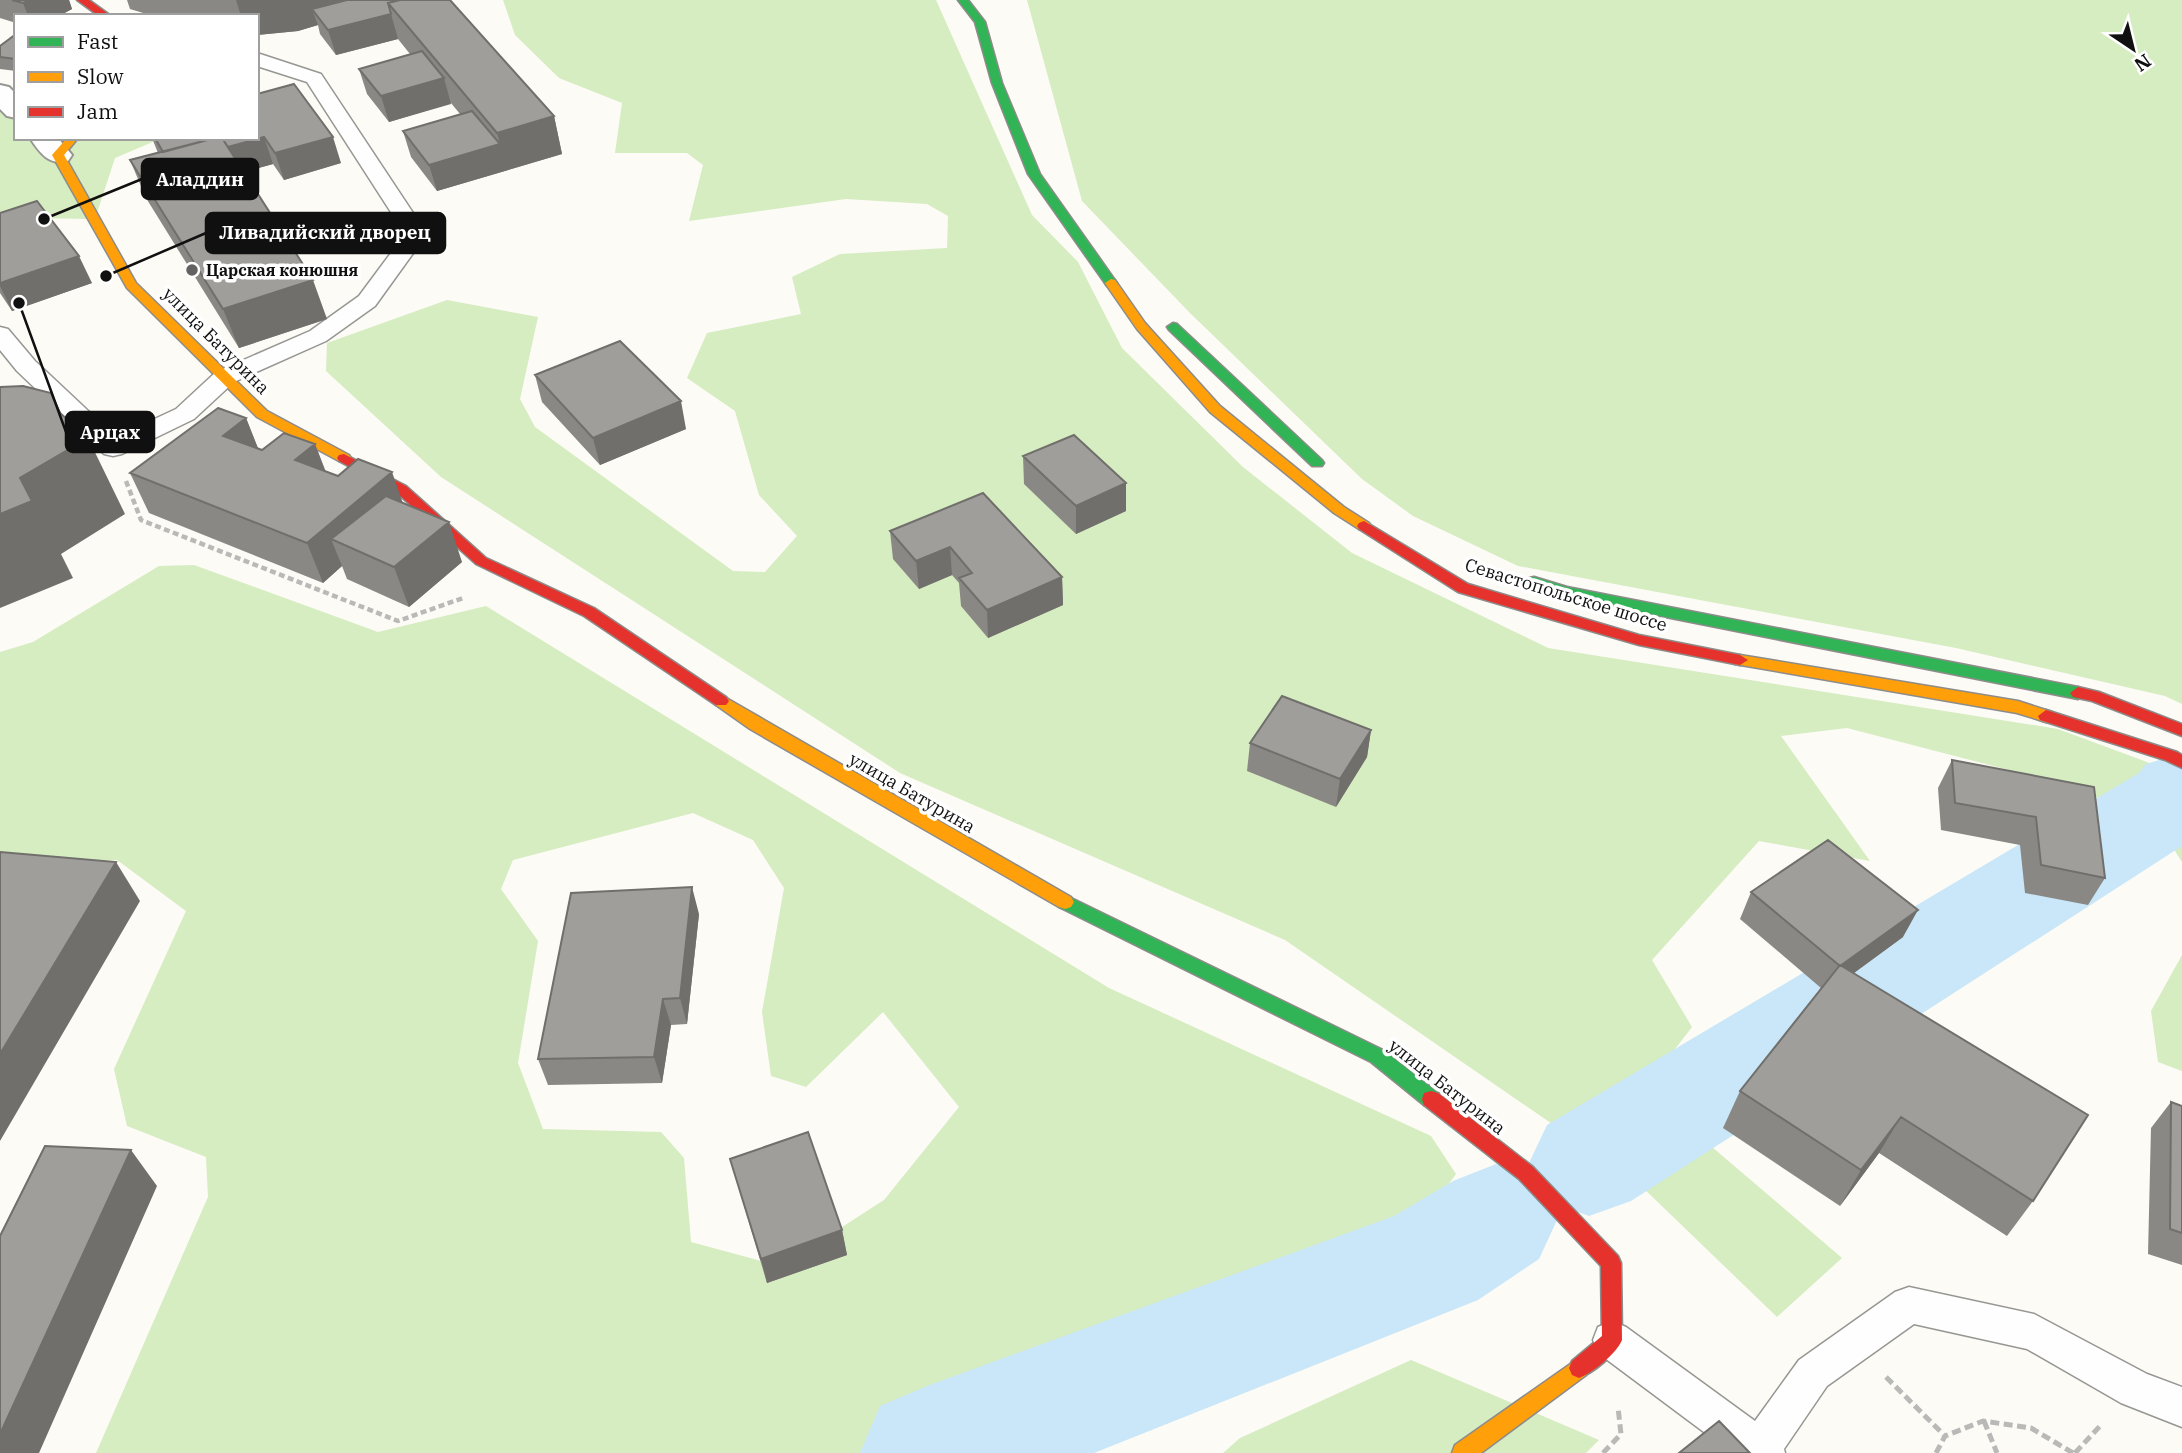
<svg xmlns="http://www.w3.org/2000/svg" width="2182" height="1453" viewBox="0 0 2182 1453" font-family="'IBM Plex Serif',serif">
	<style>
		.forest { fill: #d6ecc1; fill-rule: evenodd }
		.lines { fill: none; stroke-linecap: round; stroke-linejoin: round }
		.river { fill: #c9e7f9; fill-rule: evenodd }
		.lane-casing { stroke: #969693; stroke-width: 3 }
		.street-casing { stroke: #969693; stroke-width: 4 }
		.fast-casing { stroke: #8d8c8a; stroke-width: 3 }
		.slow-casing { stroke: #8d8c8a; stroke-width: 3 }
		.jam-casing { stroke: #8d8c8a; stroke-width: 3 }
		.path-far1 { stroke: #b9b9b8; stroke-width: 4.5; stroke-dasharray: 6 3.5; stroke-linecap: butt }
		.path { stroke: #b9b9b8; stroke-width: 5; stroke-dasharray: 9 4.5; stroke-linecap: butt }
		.lane { fill: #fffefe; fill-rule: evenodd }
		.street { fill: #fffefe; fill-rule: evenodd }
		.fast { fill: #30b455; fill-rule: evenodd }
		.slow { fill: #ff9f0a; fill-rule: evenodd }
		.jam { fill: #e5322d; fill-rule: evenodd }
		.wall { fill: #8a8884 }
		.shaded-wall { fill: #706f6c }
		.building { fill: #a09e9a; stroke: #706f6c; stroke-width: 2 }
		.poi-dot { fill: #636260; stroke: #fff; stroke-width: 2.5 }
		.labels { text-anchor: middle; stroke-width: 7; stroke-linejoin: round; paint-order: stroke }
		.far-poi-label { font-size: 16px; font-weight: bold; fill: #101010; stroke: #fff; text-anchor: start }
		.street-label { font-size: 18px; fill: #101010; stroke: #fff }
		.leader { fill: none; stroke: #101010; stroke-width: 2.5 }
		.callout-dot { fill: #101010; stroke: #fff; stroke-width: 2.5 }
		.callout { fill: #101010; stroke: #101010; stroke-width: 2.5 }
		.callout-label { font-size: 19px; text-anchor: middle; font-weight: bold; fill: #fff }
	</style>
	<rect width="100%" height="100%" fill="#fcfbf5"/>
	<path class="forest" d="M503,0H936L1032,215L1078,262L1122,348L1243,467L1352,553L1548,648L2058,729L2182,775V862L2165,835L2082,789L1847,728L1781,736L1870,861L1759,841L1652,960L1692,1027L1644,1089L1842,1258L1777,1317L1638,1183L1285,940L900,773L441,477L326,371L327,343L447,300L538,317L520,399L535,427L733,571L765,572L797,536L759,495L735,411L687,378L707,333L801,314L792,277L840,254L947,248L948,216L927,204L846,199L689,221L703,165L687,153H615L622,103L559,78L515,35Z
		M1027,0H2182V704L2165,696L1956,648L1518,566L1413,516L1362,479L1190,313L1082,201Z
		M0,106L16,107V138H162L115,158L95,219L18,218L0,226Z
		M194,565L378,632L486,606L1109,988L1431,1136L1456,1174L1416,1228L1094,1453H96L208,1197L206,1157L127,1126L114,1069L186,911L117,860L18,863L0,869V652L33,642L159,566ZM693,813L753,840L784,888L762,1012L771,1076L806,1087L883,1012L959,1107L884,1200L808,1249L765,1262L691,1242L684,1158L661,1132L543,1129L518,1063L538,941L501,889L513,860Z
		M2182,955V1071L2158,1062L2151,1011Z
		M1411,1360L1599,1440L1586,1453H1223L1240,1438Z"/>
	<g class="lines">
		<path class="river" d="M2182,753V846L1631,1201L1589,1216L1549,1201L1557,1220L1539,1259L1478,1300L1094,1453H860L880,1406L927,1386L1394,1216L1453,1181L1496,1164L1537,1180L1529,1163L1547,1125L2139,773L2146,764Z"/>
		<g class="lane-casing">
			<path id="lane" d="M257,53L321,74L427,234L375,306L326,341L234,382L194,419L122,454L113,456L104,454L17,371L0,350V327L8,329L35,361L116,437L176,409L216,372L310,331L359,296L405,234L307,82L257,66Z
				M1909,1287L2034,1314L2147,1374L2182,1387V1427L2121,1403L2027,1349L1914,1324L1827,1386L1784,1449L1785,1453H1732L1598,1353L1593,1340L1598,1327L1612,1321L1626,1327L1755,1421L1799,1360L1895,1292Z"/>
		</g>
		<g class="street-casing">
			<path id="street" d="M0,85L9,87L16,94V118L7,116L0,109Z
				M30,138H58L72,155L68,161C49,166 40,153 30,138Z"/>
		</g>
		<g class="fast-casing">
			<path id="fast" d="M958,0H968L985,22L1002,83L1040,174L1117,283L1115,286H1107L1028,174L992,83L975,22Z
				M1173,323L1177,324L1322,460L1324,463L1322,466H1312L1169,330L1167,327Z
				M1534,577L1567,587L2078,687L2086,693L2078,699L1565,597L1529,586L1527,582L1529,578Z
				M1065,895L1383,1050L1438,1093L1440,1099L1438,1105L1431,1107L1424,1105L1371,1062L1059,907L1056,902L1059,897Z"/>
		</g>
		<g class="slow-casing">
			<path id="slow" d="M67,138H78L64,155L136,283L267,411L349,455L351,458L349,461H339L257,417L127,288L52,155Z
				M1111,279L1115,280L1145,323L1220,406L1344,507L1369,523L1371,526L1369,529H1359L1334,513L1210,412L1137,329L1105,283Z
				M1740,655L2018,701L2052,712L2054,716L2046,722L2017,713L1735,664L1732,660Z
				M721,695L1071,897L1074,902L1071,907L1065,909L1059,907L750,729L716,705L713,701Z
				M1579,1358L1586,1361L1589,1368L1586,1375L1481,1453H1452L1455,1445Z"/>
		</g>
		<g class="jam-casing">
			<path id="jam" d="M77,0H89L111,16H99Z
				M344,454L406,486L486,558L594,608L726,697L729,701L726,705H716L584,616L476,564L396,492L339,461L337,458L339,455Z
				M1364,521L1468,584L1639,635L1740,655L1748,660L1740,665L1639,645L1458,592L1359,529L1357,526L1359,523Z
				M2078,687L2099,692L2182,724V736L2092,701L2073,697L2070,693Z
				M2046,710L2177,752L2182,755V768L2165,760L2040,720L2038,716Z
				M1431,1091L1438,1093L1533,1167L1618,1256L1621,1263L1622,1340C1616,1354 1594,1372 1579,1378L1572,1375L1569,1368L1572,1361L1602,1336L1601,1266L1519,1179L1424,1105L1422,1099L1424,1093Z"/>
		</g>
		<path class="path-far1" d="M126,481L141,520L398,621L463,598"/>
		<path class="path" d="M1886,1377L1945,1436
			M1984,1421L1997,1453
			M1603,1453L1621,1434L1618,1407
			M1936,1453L1945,1436L1983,1421L2031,1428L2073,1453
			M2075,1453L2100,1426"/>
		<use href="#lane" class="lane"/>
		<use href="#street" class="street"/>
		<use href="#fast" class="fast"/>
		<use href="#slow" class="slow"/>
		<use href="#jam" class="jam"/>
	</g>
	<path class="wall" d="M0,0H69L72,9L59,16H16V23L0,18Z
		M127,0H450L554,116L562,154L437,191L411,157L403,131L460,114L451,103L389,122L367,94L359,69L410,54L398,39L336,55L320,34L318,25L298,31L257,35V16H153L130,9Z
		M16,34V71L0,69V46Z
		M257,94L341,163L284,180L273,164L244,172L327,319L239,348L146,198L130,160L158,153L152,138H257Z
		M0,213L92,283L12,311L0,293Z
		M535,375L686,429L600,465L542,402Z
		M246,418L258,449L262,450L315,444L326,472L403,503L462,562L409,607L347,579L342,566L323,583L149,513L130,473Z
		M1023,456L1126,511L1076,534L1024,484Z
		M890,531L1062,577L1063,605L988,638L961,606L959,583L952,575L919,589L893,559Z
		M1371,730L1367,757L1336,807L1247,771L1250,743Z
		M1952,760L2094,787L2105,878L2088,905L2025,893L2020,845L1941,830L1938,788Z
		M1751,892L1903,937L1853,973L2033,1201L2007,1236L1879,1153L1840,1206L1723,1128L1740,1091L1821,988L1740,919Z
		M699,914L687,1024L671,1025L662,1083L548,1085L538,1059Z
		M2171,1102L2182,1106V1265L2148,1254L2151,1128Z
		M730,1159L842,1230L847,1255L767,1283Z"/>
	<path class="shaded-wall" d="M30,0H69L72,9L59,16H28L23,3Z
		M236,0H407L312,9L318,25L298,31L257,35V16H241Z
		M391,14L398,39L336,55L328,30Z
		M444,78L451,104L389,122L381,96Z
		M554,116L562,154L437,191L429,165L500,144L497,133Z
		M264,137L273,164L209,182L199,156Z
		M333,137L341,163L284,180L275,153Z
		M79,256L92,283L12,311L0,286V283Z
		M313,280L327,319L239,348L223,309Z
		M51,393L77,444L88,438L125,514L61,554L73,578L0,608V514L20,478L60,413Z
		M681,401L686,429L600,465L593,438Z
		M246,418L262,458L223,436Z
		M315,444L330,484L295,460Z
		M392,472L406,512L331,539L342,566L323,583L307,543Z
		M1126,483V511L1076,534V506Z
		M449,522L462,562L409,607L394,567Z
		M950,547L952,575L919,589L916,561Z
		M1062,577L1063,605L988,638L987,610Z
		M1371,730L1367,757L1336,807L1340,779Z
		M116,862L140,901L0,1141V1054Z
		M692,887L699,914L687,1024L680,998Z
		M1918,910L1903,937L1827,993L1840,966Z
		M663,999L671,1025L662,1083L654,1057Z
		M1901,1117L1879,1153L1840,1206L1861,1170Z
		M131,1150L157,1186L39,1453H0V1434Z
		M842,1230L847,1255L767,1283L761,1259Z"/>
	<path class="building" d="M12,0H30L23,3Z
		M347,0H400L388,3L391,14L328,30L312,9Z
		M400,0H450L554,116L497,133L388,3Z
		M16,34V59L0,57V46Z
		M422,51L444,78L381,96L359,69Z
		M294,84L333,137L275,153L264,137L228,147L222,138H257V94Z
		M472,111L500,144L429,165L403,131Z
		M155,138H215L163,152Z
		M215,138H222L313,280L223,309L130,160Z
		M37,201L79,256L0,283V213Z
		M620,341L681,401L593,438L535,375Z
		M23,386L51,393L60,413L88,438L20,478L32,501L0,514V387Z
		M218,408L246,418L223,436L262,450L284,433L315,444L295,460L338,476L358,459L392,472L307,543L130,473Z
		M1074,435L1126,483L1076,506L1023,456Z
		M983,493L1062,577L987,610L959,578L972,573L950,547L916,561L890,531Z
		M386,496L449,522L394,567L331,539Z
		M1282,696L1371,730L1340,779L1250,743Z
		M1952,760L2094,787L2105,878L2041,865L2036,817L1955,803Z
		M1828,840L1918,910L1840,966L1751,892Z
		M0,852L116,862L0,1054Z
		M692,887L680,998L663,999L654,1057L538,1059L571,893Z
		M1840,965L2088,1115L2033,1201L1901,1117L1861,1170L1740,1091Z
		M2171,1102L2182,1106V1233L2170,1229Z
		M808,1132L842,1230L761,1259L730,1159Z
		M45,1146L131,1150L0,1434V1236Z
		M1719,1421L1750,1453H1679Z"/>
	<circle class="poi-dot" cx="192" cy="270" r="7"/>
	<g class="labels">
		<g class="far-poi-label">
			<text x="206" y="276">Царская конюшня</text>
		</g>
		<g class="street-label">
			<text transform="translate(216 341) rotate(45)" y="6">улица Батурина</text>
			<text transform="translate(1566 595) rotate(17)" y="6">Севастопольское шоссе</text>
			<text transform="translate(912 793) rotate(30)" y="6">улица Батурина</text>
			<text transform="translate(1447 1087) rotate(38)" y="6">улица Батурина</text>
		</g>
	</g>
	<path class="leader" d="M44 219L142 179M106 276L206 233M19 303L66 432"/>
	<g class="callout-dot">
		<circle cx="44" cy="219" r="7"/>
		<circle cx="106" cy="276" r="7"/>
		<circle cx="19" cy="303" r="7"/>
	</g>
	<g class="callout">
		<rect x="142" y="159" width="116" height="40" rx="7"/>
		<rect x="206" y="213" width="239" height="40" rx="7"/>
		<rect x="66" y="412" width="88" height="40" rx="7"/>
	</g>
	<g class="callout-label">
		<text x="200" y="186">Аладдин</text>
		<text x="325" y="239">Ливадийский дворец</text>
		<text x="110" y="439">Арцах</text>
	</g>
	<rect x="14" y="14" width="245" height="126" fill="#ffffff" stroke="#9f9f9f" stroke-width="2"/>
	<rect x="28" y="37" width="35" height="10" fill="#30b455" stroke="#9f9f9f" stroke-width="2"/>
	<text x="77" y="49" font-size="21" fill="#101010">Fast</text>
	<rect x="28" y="72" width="35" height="10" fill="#ff9f0a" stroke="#9f9f9f" stroke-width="2"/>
	<text x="77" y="84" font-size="21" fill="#101010">Slow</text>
	<rect x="28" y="107" width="35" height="10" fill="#e5322d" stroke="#9f9f9f" stroke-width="2"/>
	<text x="77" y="119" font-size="21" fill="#101010">Jam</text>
	<g transform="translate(2133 49) rotate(145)" stroke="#ffffff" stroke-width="5" paint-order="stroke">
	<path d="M0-5L12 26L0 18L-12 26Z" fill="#101010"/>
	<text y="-10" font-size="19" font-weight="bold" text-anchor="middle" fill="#101010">N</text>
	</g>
</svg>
